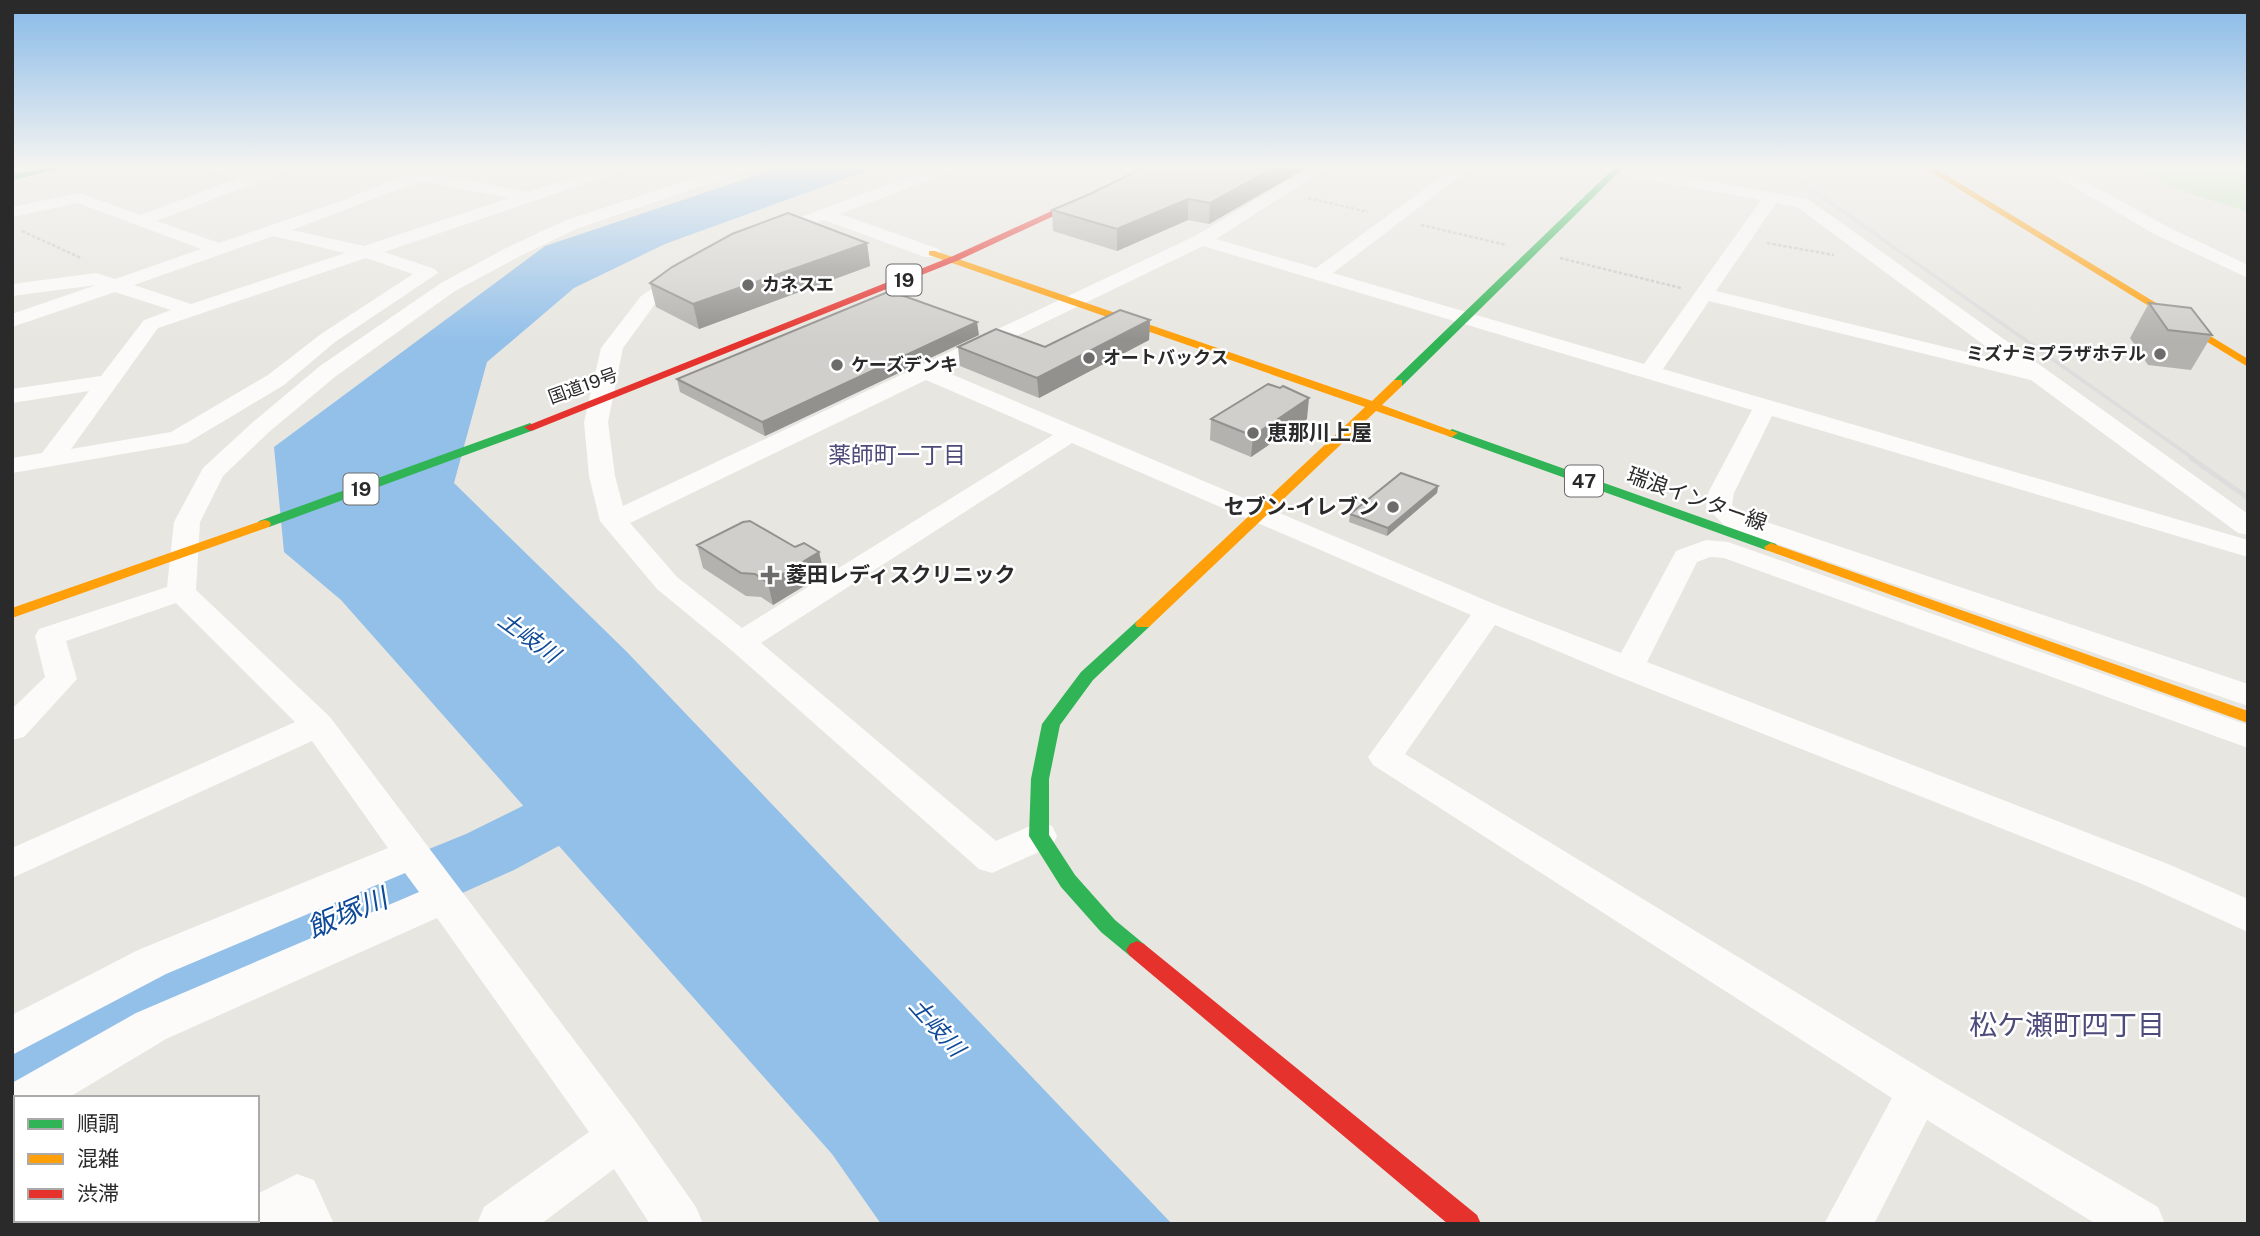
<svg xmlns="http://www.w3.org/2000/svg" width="2260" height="1236" viewBox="0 0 2260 1236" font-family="'Public Sans','Noto Sans JP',sans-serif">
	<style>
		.green { fill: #c1e4b8 }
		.water { fill: #93c0e9 }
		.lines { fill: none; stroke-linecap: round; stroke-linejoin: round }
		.river { fill: #93c0e9; fill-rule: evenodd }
		.path { stroke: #c8c8c7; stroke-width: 2.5; stroke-dasharray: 3.5 2; stroke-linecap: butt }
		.street { fill: #fcfbfa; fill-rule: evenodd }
		.fast { fill: #30b455; fill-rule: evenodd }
		.slow { fill: #ff9f0a; fill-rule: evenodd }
		.jam { fill: #e5322d; fill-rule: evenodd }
		.rail-far1 { stroke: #ddddde; stroke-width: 3.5 }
		.rail { stroke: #ddddde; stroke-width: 5 }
		.wall { fill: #b4b2af }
		.shaded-wall { fill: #92918e }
		.building { fill: #d1cfcb; stroke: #92918e; stroke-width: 2 }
		.poi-dot { fill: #6c6c6a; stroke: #fff; stroke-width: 2.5 }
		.labels { text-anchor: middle; stroke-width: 5; stroke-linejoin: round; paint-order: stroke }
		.far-poi-label { font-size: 18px; font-weight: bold; fill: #2a2a2a; stroke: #fff; text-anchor: start }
		.far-street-label { font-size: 18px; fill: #2a2a2a; stroke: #fff }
		.shield { fill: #fff; stroke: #6a6a6a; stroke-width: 2 }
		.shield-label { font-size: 19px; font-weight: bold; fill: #2a2a2a }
		.poi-label { font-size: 21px; font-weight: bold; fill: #2a2a2a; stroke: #fff; text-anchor: start }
		.street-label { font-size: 21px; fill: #2a2a2a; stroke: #fff }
		.neighbourhood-label { font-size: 23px; fill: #4d4b7a; stroke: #fff }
		.water-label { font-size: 23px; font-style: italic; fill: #0f4a98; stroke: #fff }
		.near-water-label { font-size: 28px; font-style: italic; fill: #0f4a98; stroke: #fff }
		.near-neighbourhood-label { font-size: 28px; fill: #4d4b7a; stroke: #fff }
	</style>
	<rect width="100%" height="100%" fill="#e8e6e0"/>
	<path class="green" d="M2129,167H2248V212L2170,187Z"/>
	<path class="water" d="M781,167H877L665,244L574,288L487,362L454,483L627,652L1172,1224H881L832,1154L341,600L284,552L274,447L545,246Z"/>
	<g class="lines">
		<path class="river" d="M606,769L629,776L638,792L629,808L514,870L202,1009L54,1098H16V1115L12,1116V1038L148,963L466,834L583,776Z"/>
		<path class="path" d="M1308,198L1368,212
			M1421,225L1507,245
			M22,231L81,258
			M1767,243L1834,255
			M1560,258L1681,288"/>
		<path class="street" d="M205,167H236L257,171L268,167H290L288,170L157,221L219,243L341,201L426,167H448L436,174L528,192L604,167H627L625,170L384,252L435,269L438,273L335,342L284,385L187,443L12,473V458L42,453L89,391L12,403V389L101,376L144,320L171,310L115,292L12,327V314L96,285L12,296V284L96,273L115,279L201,249L78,203L12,217V207L79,193L141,215L240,177L207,170ZM420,181L509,198L364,246L292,230ZM273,236L345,253L191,304L134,285ZM366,258L413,274L321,334L268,375L171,432L71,449L158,328Z
			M727,167H750L748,170L576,229L520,256L455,291L336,376L269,432L223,476L200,522L196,590L330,717L636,1122L696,1207L703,1224H650L614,1169L541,1224H477L484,1207L589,1132L437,918L166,1039L68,1098H16V1114L12,1113V1083L136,1013L419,892L405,873L166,974L12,1055V1015L138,950L388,848L312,741L12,878V848L295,722L176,603L66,641L77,679L24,737L12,740V709L45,677L35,636L39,629L167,587L174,522L203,468L253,422L320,366L441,283L506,248L564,221Z
			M936,167H958L956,170L840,214L939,249L941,253L939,257H925L824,220L769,240L760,235L763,231Z
			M1310,167H1329L1216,239L1316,268L1454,167H1472L1333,273L1644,364L1761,200L1607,172L1599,167H1632L1808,199L2248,514V535L2238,533L2031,380L1709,301L1663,369L2248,540V557L1772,416L1734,493L1732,505L1743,514L2248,684V706L1725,526L1706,507L1708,493L1752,410L1203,246L944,371L1499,606L1621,653L1676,551L1706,540L1728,542L2248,725V748L1724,558L1710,557L1697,562L1647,662L2168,864L2248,899V932L2142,884L1617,676L1495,625L1405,754L1935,1077L2158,1207L2165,1224H2096L1927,1120L1874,1224H1824L1892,1098L1373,765L1368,757L1471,615L1072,443L761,643L996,841L1039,822L1052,826L1057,836L1052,846L992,873L979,869L730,649L657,589L600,521L589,476L584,422L601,348L641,296L679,270H693L696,274L655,304L623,348L608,422L615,476L623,506L1195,236ZM1776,203L1797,207L2007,362L1716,291ZM926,380L1053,435L742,628L677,577L630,523Z
			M2041,167H2060L2166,226L2248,265V278L2154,234Z
			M297,1174L314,1180L334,1224H229L230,1220H257V1194Z"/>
		<path class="fast" d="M52,167H68L12,180V174Z
			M1615,167H1624L1402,386H1394V380Z
			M530,423L536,427L534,430L269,527H259L257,524L259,521Z
			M1452,429L1776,544L1778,547L1771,551L1766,550L1448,436L1446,433Z
			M1143,619L1151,624L1149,627L1093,680L1060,725L1049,779V835L1075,875L1115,920L1144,944L1148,950L1144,956L1137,959L1130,956L1101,932L1061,887L1029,836L1031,779L1042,724L1081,672L1137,621Z"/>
		<path class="slow" d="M1923,167H1933L2248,359V367Z
			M929,251H935L1372,401L1394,380H1402V386L1382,405L1458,433L1452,437L1448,436L1376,411L1149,627H1137L1135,624L1137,621L1365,407L929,255Z
			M264,520L269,521L271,524L269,527L12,618V608Z
			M1771,543L2248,711V723L1766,550L1764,547Z"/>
		<path class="jam" d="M1148,167H1159L959,260L534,430L530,431L524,427L953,256Z
			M1137,941L1144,944L1477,1215L1481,1224H1448L1130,956L1126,950L1130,944Z"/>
		<path class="rail-far1" d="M1780,167L2194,459"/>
		<path class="rail" d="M2191,458L2248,498"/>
	</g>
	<path class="wall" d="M1145,167H1308L1209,224L1188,220L1117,251L1053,231L1052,210L1090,194Z
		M867,243L870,266L699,329L656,307L650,283Z
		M2149,303L2212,335L2191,370L2148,365L2130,338Z
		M1150,320L1149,340L1039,398L960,366L958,347H1045Z
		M979,335L765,436L680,392L677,379Z
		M1211,419H1307L1251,457L1210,440Z
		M1438,486L1437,493L1387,536L1349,522L1350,514Z
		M697,545L795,547L819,552L824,574L773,605L761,597L746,596L703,568Z"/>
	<path class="shaded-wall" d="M1275,167H1308L1209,224L1210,203Z
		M1188,199V220L1117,251V229Z
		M867,243L870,266L699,329L693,304Z
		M1150,320L1149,340L1039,398L1037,378Z
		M977,322L979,335L765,436L762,422Z
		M1309,398L1307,419L1251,457L1253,436Z
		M1438,486L1437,493L1387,536L1388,528Z
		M819,552L824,574L773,605L768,583Z"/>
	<path class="building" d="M1145,167H1275L1210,203L1188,199L1117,229L1052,210L1090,194Z
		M788,213L867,243L693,304L650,283L672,267L732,234Z
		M890,291L977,322L762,422L677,379Z
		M2149,303L2191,308L2212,335L2168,330Z
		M1120,310L1150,320L1037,378L958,347L996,329L1045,347Z
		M1268,384L1280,388L1283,386L1309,398L1253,436L1211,419Z
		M1401,473L1438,486L1388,528L1350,514Z
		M750,521L795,547L804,543L819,552L768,583L755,574L741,573L697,545L743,522Z"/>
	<linearGradient id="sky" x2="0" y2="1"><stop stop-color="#86b9e8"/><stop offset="0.49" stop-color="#f5f4f1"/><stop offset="1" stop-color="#f5f4f1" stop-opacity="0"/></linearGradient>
	<rect width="2260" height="340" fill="url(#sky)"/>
	<g class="poi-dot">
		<circle cx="748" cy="285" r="7"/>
		<circle cx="2160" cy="354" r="7"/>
		<circle cx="1089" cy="358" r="7"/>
		<circle cx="837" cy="365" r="7"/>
		<circle cx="1253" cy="433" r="7"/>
		<circle cx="1393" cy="507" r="7"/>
		<path d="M766.5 564.5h7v7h7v7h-7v7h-7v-7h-7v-7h7z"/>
	</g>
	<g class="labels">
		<g class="far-poi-label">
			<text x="762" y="291">カネスエ</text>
			<text x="2146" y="360" text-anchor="end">ミズナミプラザホテル</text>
			<text x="1103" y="364">オートバックス</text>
			<text x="851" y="371">ケーズデンキ</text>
		</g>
		<g class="far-street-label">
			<text transform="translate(583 386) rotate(-20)" y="6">国道19号</text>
		</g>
		<g class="shield">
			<rect x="886.5" y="264.5" width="35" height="31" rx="5"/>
			<rect x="1565" y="465.5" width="38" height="31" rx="5"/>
			<rect x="343.5" y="473.5" width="35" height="31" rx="5"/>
		</g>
		<g class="shield-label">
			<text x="904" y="287">19</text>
			<text x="1584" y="488">47</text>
			<text x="361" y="496">19</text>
		</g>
		<g class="poi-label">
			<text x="1267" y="440">恵那川上屋</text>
			<text x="1379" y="514" text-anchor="end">セブン-イレブン</text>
			<text x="786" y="582">菱田レディスクリニック</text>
		</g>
		<g class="street-label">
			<text transform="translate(1697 499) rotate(20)" y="7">瑞浪インター線</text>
		</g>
		<g class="neighbourhood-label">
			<text x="897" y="463">薬師町一丁目</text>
		</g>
		<g class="water-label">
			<text transform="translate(529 637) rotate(36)" y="8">土岐川</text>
			<text transform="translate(937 1027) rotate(48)" y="8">土岐川</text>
		</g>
		<g class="near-water-label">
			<text transform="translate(347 913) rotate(-23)" y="10">飯塚川</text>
		</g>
		<g class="near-neighbourhood-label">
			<text x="2067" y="1035">松ケ瀬町四丁目</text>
		</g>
	</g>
	<rect width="2260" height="1236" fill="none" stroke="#2a2a2a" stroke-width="28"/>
	<rect x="14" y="1096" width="245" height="126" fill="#ffffff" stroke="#aaaaaa" stroke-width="2"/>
	<rect x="28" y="1119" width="35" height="10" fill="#30b455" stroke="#aaaaaa" stroke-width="2"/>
	<text x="77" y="1131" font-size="21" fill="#2a2a2a">順調</text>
	<rect x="28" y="1154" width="35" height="10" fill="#ff9f0a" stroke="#aaaaaa" stroke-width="2"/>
	<text x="77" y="1166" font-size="21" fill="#2a2a2a">混雑</text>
	<rect x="28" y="1189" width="35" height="10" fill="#e5322d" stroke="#aaaaaa" stroke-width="2"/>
	<text x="77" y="1201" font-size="21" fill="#2a2a2a">渋滞</text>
</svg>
